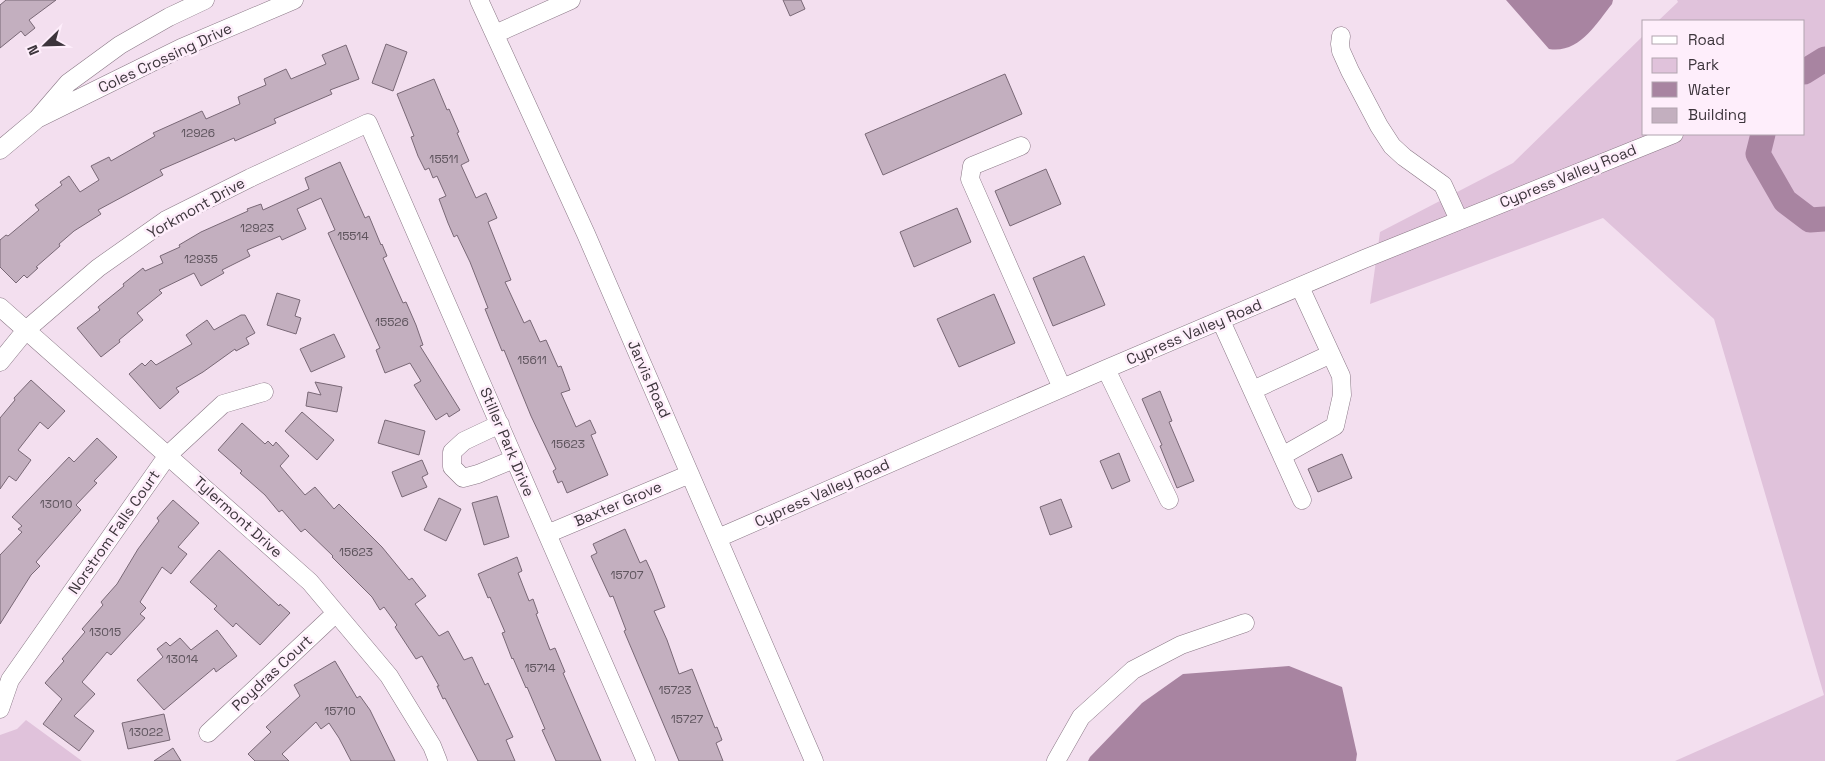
<svg xmlns="http://www.w3.org/2000/svg" width="1825" height="761" viewBox="0 0 1825 761" font-family="'Space Grotesk',sans-serif">
	<style>
		.green { fill: #e0c2db }
		.water { fill: #a884a1 }
		.lines { fill: none; stroke-linecap: round; stroke-linejoin: round }
		.river { stroke: #a884a1; stroke-width: 25 }
		.building { fill: #c3afbf; stroke: #796876 }
		.minor-casing { stroke: #897785; stroke-width: 19 }
		.minor { stroke: #fff; stroke-width: 18 }
		.labels { text-anchor: middle; stroke-width: 5; stroke-linejoin: round; paint-order: stroke }
		.number-label { font-size: 12px; fill: #5e545d }
		.street-label { font-size: 15px; fill: #3d353c; stroke: #feeefb }
	</style>
	<rect width="100%" height="100%" fill="#f3dfef"/>
	<path class="green" d="M1677,0H1825V761H1675L1824,695L1714,319L1603,218L1370,304L1380,232L1513,163L1644,35V134H1804V21H1658L1678,2Z
		M26,720L82,761H0V735L17,729Z"/>
	<path class="water" d="M1506,0H1613L1612,4C1596,24 1579,54 1549,49Z
		M1289,666L1342,687L1357,754L1356,761H1088L1090,757L1142,703L1183,674Z"/>
	<g class="lines">
		<path class="river" d="M1804,72L1825,59
			M1763,134L1758,154L1785,201L1810,220L1825,219"/>
	</g>
	<path class="building" d="M6,0H56L29,20L35,28L25,36L21,31L0,48V5Z
		M783,0H801L805,9L790,16Z
		M386,44L407,52L393,91L372,83Z
		M346,45L359,79L330,90L332,94L274,119L276,123L235,141L234,138L160,170L163,175L98,210L101,214L74,231L59,244L60,246L36,267L38,268L27,278L24,275L16,283L0,267V240L6,235L8,236L39,210L35,205L62,185L60,182L69,176L80,192L99,180L91,166L109,157L111,161L155,136L153,133L202,111L206,119L240,104L238,97L266,85L264,79L286,69L291,79L326,64L322,55Z
		M1005,74L1022,114L883,175L865,134Z
		M434,79L447,110L449,109L459,132L457,133L469,161L461,165L476,198L486,193L497,218L488,222L511,280L505,282L524,323L530,320L540,342L546,340L558,367L561,366L570,390L561,393L576,427L590,420L596,433L591,435L608,475L567,493L562,481L558,483L553,471L556,469L531,416L504,350L502,351L485,309L488,308L470,262L457,235L454,237L448,223L439,199L446,196L437,176L433,178L429,168L425,170L418,156L411,137L414,136L397,94Z
		M340,162L365,218L369,216L381,245L382,244L387,256L383,258L403,303L406,302L416,325L423,345L420,346L460,410L449,417L447,413L436,420L414,385L421,381L410,363L385,373L376,350L380,348L328,233L335,230L321,198L297,209L306,229L282,240L280,236L247,250L250,256L222,270L224,273L201,286L194,273L159,290L162,293L137,313L143,320L119,340L120,342L101,357L77,328L100,310L98,307L124,286L123,284L143,268L145,271L163,263L160,256L180,247L179,245L201,232L248,211L247,209L261,204L263,210L309,189L305,178Z
		M1046,169L1061,204L1010,226L995,191Z
		M957,208L971,242L914,267L900,232Z
		M1084,256L1105,305L1053,326L1033,278Z
		M277,293L300,300L295,316L301,318L296,334L267,325Z
		M994,294L1015,343L959,367L937,319Z
		M241,315H245L255,333L246,338L249,344L236,351L235,349L203,372L176,388L179,392L160,409L129,374L142,363L145,366L151,360L156,365L192,344L186,335L207,320L214,330Z
		M334,334L345,357L311,372L300,349Z
		M31,380L65,411L48,429L40,422L18,450L31,460L16,481L9,476L0,489V418L15,400L14,398Z
		M315,382L342,387L337,412L306,406L308,392L321,395Z
		M1160,391L1172,421L1169,422L1194,481L1177,488L1160,446L1162,445L1142,399Z
		M302,412L334,440L317,460L285,431Z
		M385,420L425,431L419,455L378,443Z
		M242,423L265,444L268,441L273,446L276,442L289,456L280,466L305,495L315,487L334,509L339,504L382,547L409,580L412,578L426,596L415,604L439,636L448,631L464,660L472,657L485,685L488,683L513,737L506,740L515,761H478L445,698L443,699L437,686H439L422,656L416,659L395,627L397,625L384,607L380,610L372,597L332,557L333,556L305,529L301,532L282,510L279,512L265,495L240,473L242,471L218,450Z
		M97,438L117,457L94,481L97,483L76,505L81,510L36,562L40,566L31,575L0,624V555L22,532L18,529L22,526L12,517L69,457L74,462Z
		M1119,453L1130,481L1112,489L1100,461Z
		M1342,454L1352,478L1318,492L1308,469Z
		M422,460L428,474L422,477L427,487L402,497L392,472Z
		M497,496L509,537L484,545L472,503Z
		M439,498L461,509L446,541L424,530Z
		M1061,499L1072,527L1050,535L1040,507Z
		M173,500L199,523L178,547L187,554L171,574L162,567L140,602L146,608L140,614L145,618L111,655L107,652L82,682L95,694L74,716L94,731L79,751L43,724L62,699L45,683L64,661L62,659L85,632L82,629L103,605L101,602L117,584L138,549L159,521L157,518Z
		M625,529L640,563L646,560L652,573L665,607L654,611L667,640L679,674L692,669L715,728L717,727L722,740L716,743L723,761H679L624,631L626,630L613,596L610,597L591,556L597,553L593,544Z
		M219,550L279,606L280,604L290,613L260,645L236,623L233,627L214,609L217,606L190,582Z
		M517,557L522,571L518,573L529,601L533,599L538,613L536,614L550,650L555,648L565,672L563,673L601,761H556L542,730L545,729L527,687L526,688L513,658L512,659L502,633L505,632L490,597L488,598L478,574Z
		M217,630L237,656L216,672L214,668L164,710L137,680L163,657L157,649L166,642L170,646L180,638L191,650Z
		M335,661L357,698L360,696L370,710L395,761H351L339,738L329,723L321,729L316,722L282,754L289,761H255L248,754L271,732L266,727L300,696L294,685Z
		M164,714L170,740L128,749L122,723Z
		M173,748L181,761H154Z"/>
	<g class="lines">
		<g class="minor-casing">
			<path id="minor" d="M479,0L586,234L814,761
				M495,34L571,0
				M1341,36L1340,44L1341,51L1350,71L1379,126L1392,146L1404,157L1443,185L1459,220
				M37,119L181,48L294,0
				M1021,146L972,166L970,179L1062,388
				M0,150L37,119L68,83L120,45L169,17L205,0
				M0,307L310,582L389,676L432,746L438,761
				M1221,321L1302,500
				M0,362L26,330L98,268L166,220L250,178L368,123L646,761
				M1106,369L1169,500
				M1253,390L1331,354
				M500,424L464,441L452,452V467L463,478L478,474L514,459
				M1282,456L1335,426L1342,395L1341,376L1300,287
				M547,534L690,474
				M718,538L1106,369L1364,259L1674,134
				M0,709L10,680L168,455L223,404L264,392
				M208,733L336,613
				M1056,761L1081,717L1133,670L1181,645L1245,623"/>
		</g>
		<use href="#minor" class="minor"/>
	</g>
	<g class="labels">
		<g class="number-label">
			<text x="198" y="137">12926</text>
			<text x="444" y="163">15511</text>
			<text x="257" y="232">12923</text>
			<text x="353" y="240">15514</text>
			<text x="201" y="263">12935</text>
			<text x="392" y="326">15526</text>
			<text x="532" y="364">15611</text>
			<text x="568" y="448">15623</text>
			<text x="56" y="508">13010</text>
			<text x="356" y="556">15623</text>
			<text x="627" y="579">15707</text>
			<text x="105" y="636">13015</text>
			<text x="182" y="663">13014</text>
			<text x="540" y="672">15714</text>
			<text x="675" y="694">15723</text>
			<text x="340" y="715">15710</text>
			<text x="687" y="723">15727</text>
			<text x="146" y="736">13022</text>
		</g>
		<g class="street-label">
			<text transform="translate(165 58) rotate(-25)" y="5">Coles Crossing Drive</text>
			<text transform="translate(1568 176) rotate(-22)" y="5">Cypress Valley Road</text>
			<text transform="translate(196 208) rotate(-29)" y="5">Yorkmont Drive</text>
			<text transform="translate(1194 332) rotate(-23)" y="5">Cypress Valley Road</text>
			<text transform="translate(649 379) rotate(66)" y="5">Jarvis Road</text>
			<text transform="translate(507 442) rotate(67)" y="5">Stiller Park Drive</text>
			<text transform="translate(822 493) rotate(-24)" y="5">Cypress Valley Road</text>
			<text transform="translate(618 504) rotate(-23)" y="5">Baxter Grove</text>
			<text transform="translate(238 517) rotate(42)" y="5">Tylermont Drive</text>
			<text transform="translate(114 532) rotate(-55)" y="5">Norstrom Falls Court</text>
			<text transform="translate(272 673) rotate(-43)" y="5">Poydras Court</text>
		</g>
	</g>
	<rect x="1642" y="20" width="162" height="115" fill="#feeefb" stroke="#b1a4af"/>
	<rect x="1652" y="36" width="25" height="8" fill="#ffffff" stroke="#b1a4af"/>
	<text x="1688" y="45" font-size="15" fill="#3d353c">Road</text>
	<rect x="1652" y="58" width="25" height="15" fill="#e0c2db" stroke="#b1a4af"/>
	<text x="1688" y="70" font-size="15" fill="#3d353c">Park</text>
	<rect x="1652" y="82" width="25" height="15" fill="#a884a1" stroke="#b1a4af"/>
	<text x="1688" y="95" font-size="15" fill="#3d353c">Water</text>
	<rect x="1652" y="108" width="25" height="15" fill="#c3afbf" stroke="#b1a4af"/>
	<text x="1688" y="120" font-size="15" fill="#3d353c">Building</text>
	<g transform="translate(45 45) rotate(247)" stroke="#feeefb" stroke-width="4" paint-order="stroke">
	<path d="M0-4L9 19L0 12L-9 19Z" fill="#3d353c"/>
	<text y="-8" font-size="14" font-weight="bold" text-anchor="middle" fill="#3d353c">N</text>
	</g>
</svg>
